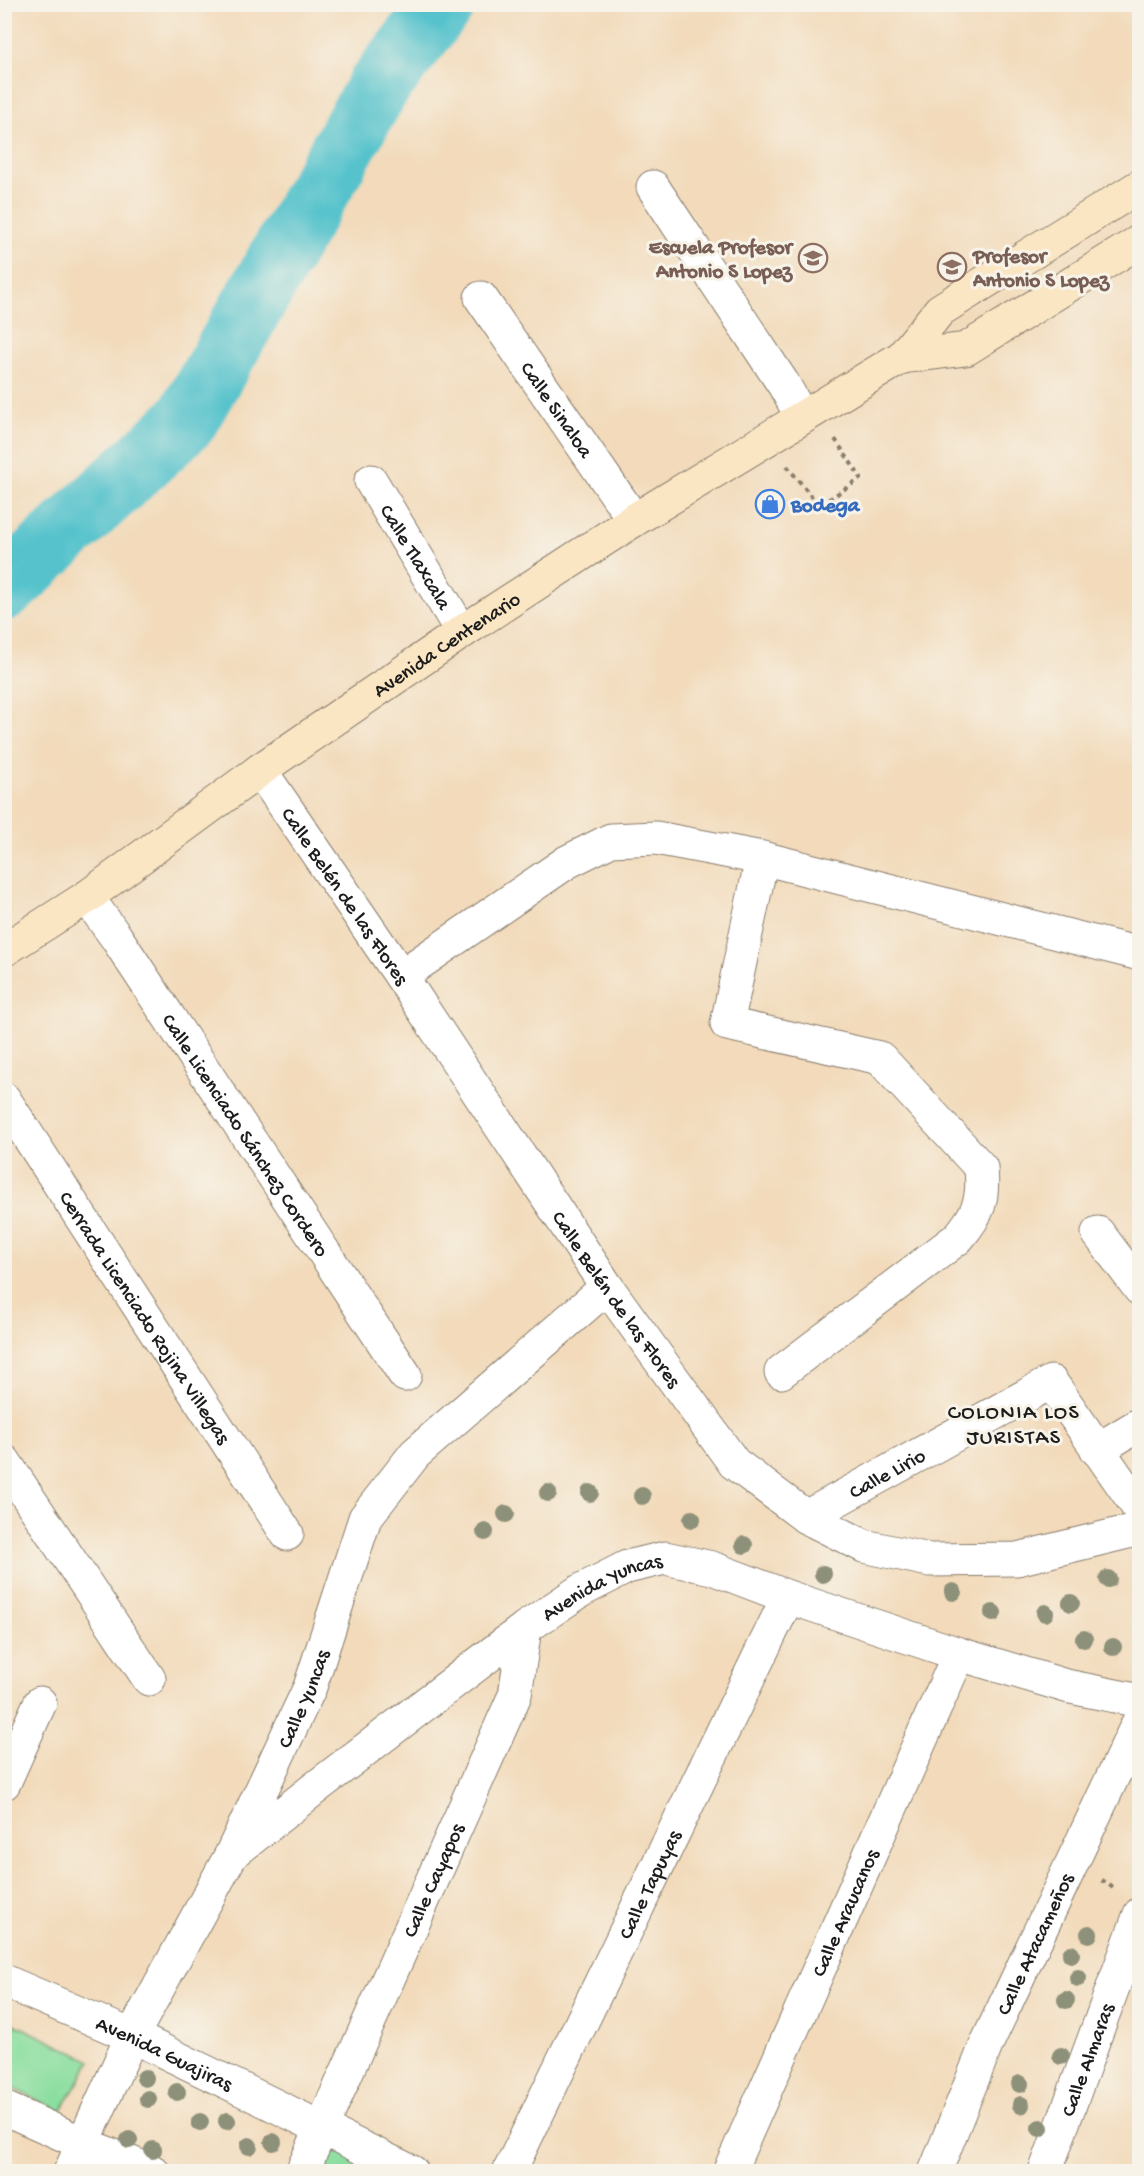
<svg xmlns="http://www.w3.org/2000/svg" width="1144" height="2176" viewBox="0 0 1144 2176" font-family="'Gochi Hand',sans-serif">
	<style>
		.green { fill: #8ade9f; stroke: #537d5e; stroke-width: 1.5 }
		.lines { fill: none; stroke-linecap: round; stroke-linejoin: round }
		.river { stroke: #55c2cc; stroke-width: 64 }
		.street-casing { stroke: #877b6b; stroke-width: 35 }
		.secondary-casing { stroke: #877b6b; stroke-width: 35 }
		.path { stroke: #877b6b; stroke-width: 4; stroke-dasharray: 4.5 4.5; stroke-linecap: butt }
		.street { stroke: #fff; stroke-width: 33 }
		.secondary { stroke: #fbe6c4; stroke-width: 33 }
		.tree { fill: #8e9179 }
		.labels { text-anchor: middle; stroke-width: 6; stroke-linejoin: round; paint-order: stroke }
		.education-label { font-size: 21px; font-weight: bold; fill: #785e54; stroke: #f7f3e8; text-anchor: end }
		.street-label { font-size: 21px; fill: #1c1c1c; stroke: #f7f3e8 }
		.shop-label { font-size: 21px; font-weight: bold; fill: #366cbe; stroke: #f7f3e8; text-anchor: start }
		.neighbourhood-label { font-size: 22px; letter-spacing: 1.5px; fill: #1c1c1c; stroke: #f7f3e8 }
	</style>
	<rect width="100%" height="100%" fill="#f7f3e8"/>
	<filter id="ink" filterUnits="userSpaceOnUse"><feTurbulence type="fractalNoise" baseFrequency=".0167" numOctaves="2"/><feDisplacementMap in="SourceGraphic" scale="12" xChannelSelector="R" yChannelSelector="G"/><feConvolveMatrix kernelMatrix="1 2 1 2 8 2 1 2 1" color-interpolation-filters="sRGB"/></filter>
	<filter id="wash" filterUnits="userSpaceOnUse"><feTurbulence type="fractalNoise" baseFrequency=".008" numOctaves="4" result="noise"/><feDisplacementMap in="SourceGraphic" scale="24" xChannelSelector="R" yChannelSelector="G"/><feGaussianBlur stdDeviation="1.35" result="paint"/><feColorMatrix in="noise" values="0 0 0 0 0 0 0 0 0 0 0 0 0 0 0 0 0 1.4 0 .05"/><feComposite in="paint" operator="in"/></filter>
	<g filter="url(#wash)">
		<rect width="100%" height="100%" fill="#f2daba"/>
		<path class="green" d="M4,2019L91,2061L61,2111L5,2085Z
			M325,2136L395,2172H310Z"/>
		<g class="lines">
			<path class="river" d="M4,589L186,421L378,87L443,4"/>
		</g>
	</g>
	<g filter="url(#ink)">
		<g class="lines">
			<g class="street-casing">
				<g id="street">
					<path d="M653,187L784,385L802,417"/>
					<path id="s1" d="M481,298L634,520"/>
					<path id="s2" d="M371,481L462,632"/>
					<path id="s3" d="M260,770L401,976L607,1287L734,1463L806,1517L864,1546L929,1560L1017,1559L1140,1529"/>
					<path d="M762,858L727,1024L880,1058L981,1168C984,1200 979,1213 958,1238L781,1372"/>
					<path id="s4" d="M87,897L116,937L405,1375"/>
					<path d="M401,976L567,862L611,840L656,838L762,858L1140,954"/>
					<path id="s5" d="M4,1099L287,1534"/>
					<path d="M1098,1233L1140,1289"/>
					<path d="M1097,1450L1140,1424"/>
					<path d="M4,1461L149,1679"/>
					<path id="s6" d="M806,1517L1051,1382L1140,1510"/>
					<path d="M4,1783L40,1703"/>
					<path id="s7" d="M237,1850L319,1785L525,1628L580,1591L627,1567L665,1558L712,1568L788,1597L959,1654L1066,1686L1140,1701"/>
					<path id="s8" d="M4,1981L132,2036L412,2172"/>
					<path d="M4,2108L82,2143L153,2172"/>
					<path id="s9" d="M70,2172L132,2036L231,1855L310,1687L365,1518L415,1454L607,1287"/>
					<path id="s10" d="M302,2172L515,1695L525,1628"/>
					<path id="s11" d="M509,2172L788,1597"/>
					<path id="s12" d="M729,2172L959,1654"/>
					<path id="s13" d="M935,2172L987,2043L1140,1719"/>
					<path id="s14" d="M1045,2172L1140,1914"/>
				</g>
			</g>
			<g class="secondary-casing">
				<g id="secondary">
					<path d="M902,357L966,349L1140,241"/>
					<path id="s15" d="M4,950L87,897L260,770L462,632L634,520L902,357L940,310L1140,186"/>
				</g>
			</g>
			<path class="path" d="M787,466L819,506L861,478L835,439
				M1102,1880L1116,1890"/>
			<use href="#street" class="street"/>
			<use href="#secondary" class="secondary"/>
		</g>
		<g class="tree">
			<circle cx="548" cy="1493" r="9"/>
			<circle cx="590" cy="1493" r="9"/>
			<circle cx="642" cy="1496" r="9"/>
			<circle cx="506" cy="1514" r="9"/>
			<circle cx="692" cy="1519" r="9"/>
			<circle cx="485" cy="1532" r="9"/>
			<circle cx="744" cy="1545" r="9"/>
			<circle cx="823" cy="1574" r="9"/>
			<circle cx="1108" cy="1579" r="9"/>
			<circle cx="953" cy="1592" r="9"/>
			<circle cx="1071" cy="1603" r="9"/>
			<circle cx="993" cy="1613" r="9"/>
			<circle cx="1045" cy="1613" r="9"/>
			<circle cx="1084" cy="1639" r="9"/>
			<circle cx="1113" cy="1647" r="9"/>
			<circle cx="1089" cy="1934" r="9"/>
			<circle cx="1071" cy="1954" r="9"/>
			<circle cx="1078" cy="1978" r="9"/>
			<circle cx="1066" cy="2000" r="9"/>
			<circle cx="1061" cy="2056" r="9"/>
			<circle cx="145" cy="2078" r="9"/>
			<circle cx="1020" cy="2084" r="9"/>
			<circle cx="177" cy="2092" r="9"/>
			<circle cx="148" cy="2099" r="9"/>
			<circle cx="1021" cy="2105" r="9"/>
			<circle cx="227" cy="2121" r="9"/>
			<circle cx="200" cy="2122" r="9"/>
			<circle cx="1040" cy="2128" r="9"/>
			<circle cx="129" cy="2140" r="9"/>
			<circle cx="273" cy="2142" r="9"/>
			<circle cx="249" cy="2146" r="9"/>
			<circle cx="153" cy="2150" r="9"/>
		</g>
	</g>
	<defs>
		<g id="school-ring" transform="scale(1.5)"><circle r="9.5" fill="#f7f3e8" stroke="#8d6e63" stroke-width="1.5"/><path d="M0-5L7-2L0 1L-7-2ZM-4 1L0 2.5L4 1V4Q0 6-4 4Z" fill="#8d6e63"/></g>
		<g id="shop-ring" transform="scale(1.5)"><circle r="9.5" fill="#f7f3e8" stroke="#3f7fe0" stroke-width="1.5"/><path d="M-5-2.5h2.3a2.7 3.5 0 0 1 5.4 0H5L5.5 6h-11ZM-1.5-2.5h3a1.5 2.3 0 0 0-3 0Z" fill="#3f7fe0"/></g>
	</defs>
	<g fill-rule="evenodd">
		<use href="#school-ring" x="813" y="258"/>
		<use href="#school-ring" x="952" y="267"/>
		<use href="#shop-ring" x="770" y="504"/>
	</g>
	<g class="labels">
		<g class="education-label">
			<text x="792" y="253">Escuela Profesor<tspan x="792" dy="24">Antonio S Lopez</tspan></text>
			<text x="973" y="262" text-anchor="start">Profesor<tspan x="973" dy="24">Antonio S Lopez</tspan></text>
		</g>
		<g class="street-label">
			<text dy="7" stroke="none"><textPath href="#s1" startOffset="135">Calle Sinaloa</textPath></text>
			<text dy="7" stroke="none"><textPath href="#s2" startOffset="88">Calle Tlaxcala</textPath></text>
			<text dy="7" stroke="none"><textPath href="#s15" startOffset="538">Avenida Centenario</textPath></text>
			<text dy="7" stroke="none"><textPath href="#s3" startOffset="152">Calle Belén de las Flores</textPath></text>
			<text dy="7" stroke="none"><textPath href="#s4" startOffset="286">Calle Licenciado Sánchez Cordero</textPath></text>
			<text dy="7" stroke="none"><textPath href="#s3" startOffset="638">Calle Belén de las Flores</textPath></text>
			<text dy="7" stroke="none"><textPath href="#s5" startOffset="260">Cerrada Licenciado Rojina Villegas</textPath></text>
			<text dy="7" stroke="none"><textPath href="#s6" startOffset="92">Calle Lirio</textPath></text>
			<text dy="7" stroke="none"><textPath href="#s7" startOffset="452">Avenida Yuncas</textPath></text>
			<text dy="7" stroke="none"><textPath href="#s9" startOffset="528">Calle Yuncas</textPath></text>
			<text dy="7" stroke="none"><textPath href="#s10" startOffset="320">Calle Cayapos</textPath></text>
			<text dy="7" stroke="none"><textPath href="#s11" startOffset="320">Calle Tapuyas</textPath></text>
			<text dy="7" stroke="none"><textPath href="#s12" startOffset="284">Calle Araucanos</textPath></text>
			<text dy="7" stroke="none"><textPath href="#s13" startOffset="249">Calle Atacameños</textPath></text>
			<text dy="7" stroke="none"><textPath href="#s8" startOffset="176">Avenida Guajiras</textPath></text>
			<text dy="7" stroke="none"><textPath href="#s14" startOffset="120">Calle Almaras</textPath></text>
		</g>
		<g class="shop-label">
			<text x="791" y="511">Bodega</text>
		</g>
		<g class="neighbourhood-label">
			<text x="1014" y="1418">COLONIA LOS<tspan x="1014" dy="25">JURISTAS</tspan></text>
		</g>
	</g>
	<rect width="1144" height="2176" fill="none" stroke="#f7f3e8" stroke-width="24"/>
</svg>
